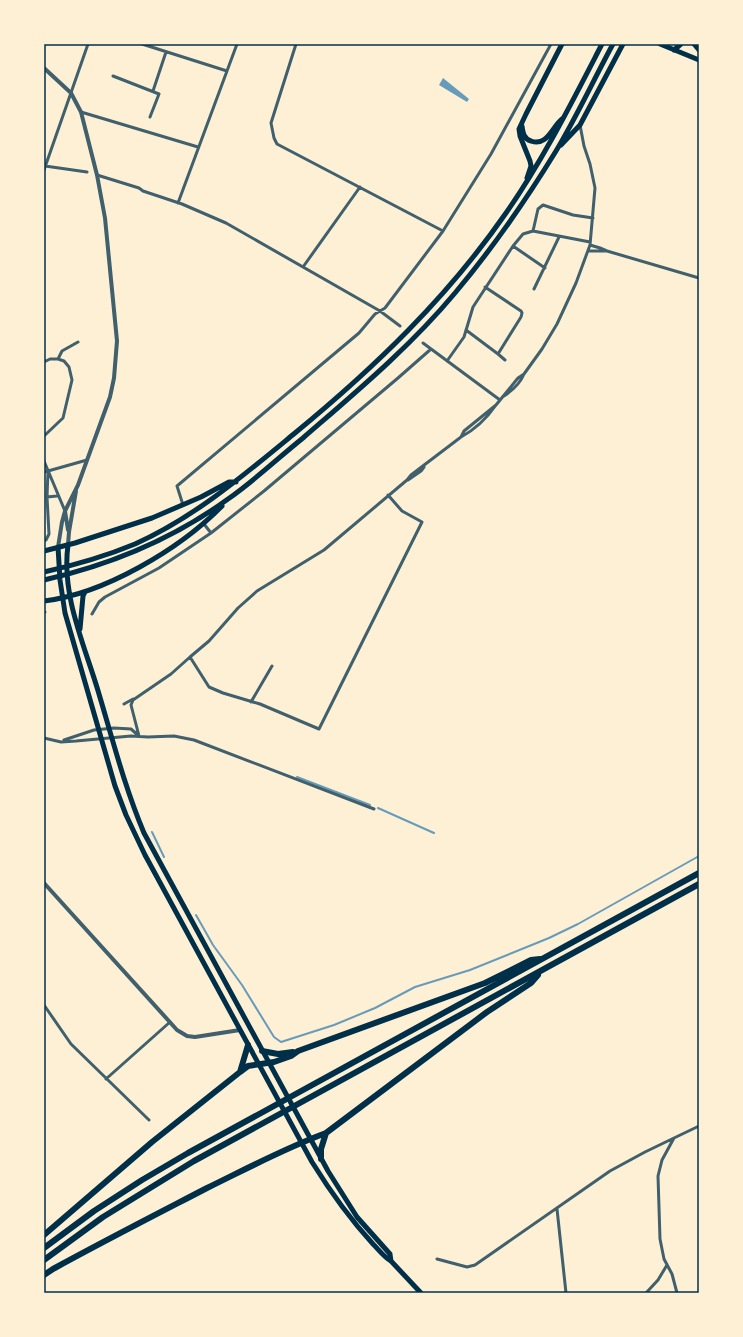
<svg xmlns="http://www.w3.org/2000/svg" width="743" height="1337" viewBox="0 0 743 1337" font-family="Merriweather,serif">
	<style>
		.water { fill: #669bbc }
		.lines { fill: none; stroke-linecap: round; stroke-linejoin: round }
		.stream { stroke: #669bbc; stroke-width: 2 }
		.minor { stroke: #3f606c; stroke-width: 3 }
		.tertiary { stroke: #3f606c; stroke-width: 4 }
		.primary { stroke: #003049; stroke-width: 5 }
		.motorway { stroke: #003049; stroke-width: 6 }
		.neatline { fill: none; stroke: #003049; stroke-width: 1.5 }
	</style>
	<rect width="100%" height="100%" fill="#fdf0d5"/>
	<path class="water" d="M443,78L469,99L467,102L439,85Z"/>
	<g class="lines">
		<path class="stream" d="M297,777L370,805
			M378,808L434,833
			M152,832L164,857
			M196,915L213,945L242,985L274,1037L281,1042L334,1025L375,1008L415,987L470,970L549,938L578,924L699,856"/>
		<path class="minor" d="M142,44L227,71
			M296,44L271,123L274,138L277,144L443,231
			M113,76L159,94L150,117
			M153,91L166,52
			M81,112L198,147
			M45,166L87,172
			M44,170L88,44
			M97,175L139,188L143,191L182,204L226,223L380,311L400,326
			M178,203L237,44
			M533,231L538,209L543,205L573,215L593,218
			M513,246L545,268
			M588,251H607L600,248L590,245
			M607,251L699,278
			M303,267L360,187
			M534,289L559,237
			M466,330L498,354L521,317L522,313L521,311L485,287
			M423,343L500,400
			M498,354L505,360
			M58,359L62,351L78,342
			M447,361L464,337L473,307L513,246L523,234L533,231L590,242
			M44,362L50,359H58L64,361L69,367L72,380L63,418L44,436
			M524,374L542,349L557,324L576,283L590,245L595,188L590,164L584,146L580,125
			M496,405C487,418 474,430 461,437L464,431L496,405L518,378L524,374C520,384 513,390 504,396
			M44,461L65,511
			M48,471L87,460
			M44,472L48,471L47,497L49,534L46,540L44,541
			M408,480L421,471L424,467
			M47,497L57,496
			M183,505L177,486L359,333L375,314L385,308L443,231L491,154L551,44
			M204,524L211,533
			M44,612H45
			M92,614L99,602L105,597L159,568L211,533L264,491L398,378L431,349
			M190,657L209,687L223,693L260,704L319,729L422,522L402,511L388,495
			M251,702L272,666
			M124,704L133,699
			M139,736L131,705L133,700L171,674L190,657L209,641L238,608L257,591L324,550L407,480L411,475L461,437
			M44,738L61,742L76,741L131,736L148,737L174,736L194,740L374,809
			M64,740L94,730L114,728L131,729L139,736
			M44,1005L71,1044L149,1120
			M106,1079L170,1022
			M557,1209L566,1293
			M437,1259L467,1267L475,1265L610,1171L645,1152L674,1138
			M646,1293L658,1280L667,1265
			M677,1293L672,1274L664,1259L660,1239L658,1176L662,1160L674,1138L699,1126"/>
		<path class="tertiary" d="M44,68L71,93L81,112L97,175L105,218L117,341L114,378L110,397L78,485L65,511L62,522L58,547
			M65,511L68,530
			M68,545L69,532L76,491
			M44,883L177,1030L187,1036L195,1037L240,1030"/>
		<path class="primary" d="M660,44L699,60
			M694,44L699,50
			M674,50L681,44
			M522,126C523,133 524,139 531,141C547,147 552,127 562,119
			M561,145L580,125L623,44
			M527,178L531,166L530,161L520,136L519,129L526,114L562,44
			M68,545C61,596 85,646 99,694C113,741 125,788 144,833L328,1171L357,1217L390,1254L391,1261
			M58,547L60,580L65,613L115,786L126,815L145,855L312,1162C330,1191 350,1219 373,1244C379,1250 384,1257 391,1261L421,1293
			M44,551L75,543L152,518L201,497L229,482H236
			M44,572C75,565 106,556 135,544C195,517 244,475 295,433C374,368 447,298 506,213C543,160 572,102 602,44
			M44,580C110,565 173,539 228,499C254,481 278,458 303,438C356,392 410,347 455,293C492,249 526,200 556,151C577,116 594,79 613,44
			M44,601C104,594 180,549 222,506
			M80,629L83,596L85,592"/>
		<path class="motorway" d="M262,1051L278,1054L293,1052
			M240,1072L248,1045
			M321,1159V1149L326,1133
			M44,1235L152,1142L240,1072L248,1066L274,1062L291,1056L298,1051L485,983L531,960L540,959
			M44,1248L94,1211L142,1180L188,1153L699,873
			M44,1260L103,1217L194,1161L699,884
			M44,1275L53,1269C104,1241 155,1215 207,1188C246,1169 285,1148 326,1133L487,1012L531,983L538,975"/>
	</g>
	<rect width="743" height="1337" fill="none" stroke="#fdf0d5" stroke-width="90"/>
	<rect x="45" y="45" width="653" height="1247" class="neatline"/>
</svg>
